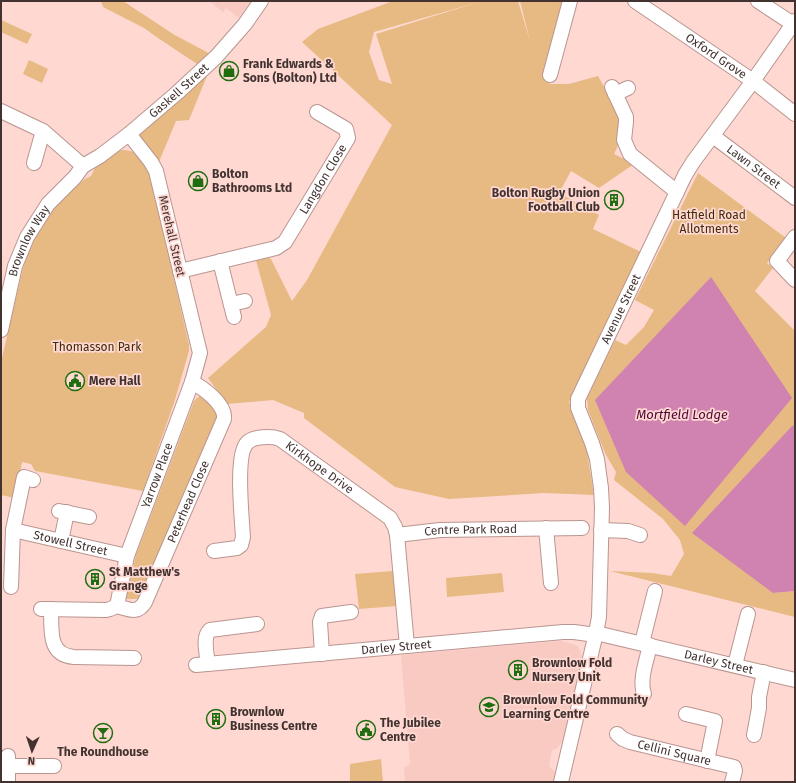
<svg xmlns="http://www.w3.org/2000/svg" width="796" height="783" viewBox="0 0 796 783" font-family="'Fira Sans',sans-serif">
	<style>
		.built { fill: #f8cac2 }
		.green { fill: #e6ba82; fill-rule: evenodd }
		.water { fill: #d082b1 }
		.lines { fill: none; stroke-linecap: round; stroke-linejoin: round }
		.minor-casing { stroke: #ba9590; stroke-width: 16 }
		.minor { stroke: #fff; stroke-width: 14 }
		.labels { text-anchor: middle; stroke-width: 3.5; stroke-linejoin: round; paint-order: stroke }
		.street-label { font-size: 12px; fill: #423331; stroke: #ffd8d2 }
		.poi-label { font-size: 12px; font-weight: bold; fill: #423331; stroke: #ffd8d2; text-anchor: start }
		.park-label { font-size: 12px; fill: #412b0a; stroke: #ffd8d2 }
		.water-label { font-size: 13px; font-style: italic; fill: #4d0638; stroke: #ffd8d2 }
	</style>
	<rect width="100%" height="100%" fill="#ffd8d2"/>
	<path class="built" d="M209,1H251L239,18L226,8L223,12Z
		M559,641L566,642L578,646L581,653L582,663L566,738L556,749L552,750L549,766L555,772L554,782H405L404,767L410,764L401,655Z"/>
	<path class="green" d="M101,1H123L173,34L216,57L203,68L158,38L144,28L103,7Z
		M393,1H518L530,41L520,1H570L549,84H569L598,76C604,87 622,116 622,127C622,137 618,146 614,154L634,164L599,188L571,171L559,193L599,215L593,229L641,252L569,402L584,434L594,495L544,493L449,499L395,487L304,418V413L273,400L227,404L208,378L266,327L271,315L254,253L271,259L292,301L307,280L392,125L302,42L318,29ZM479,2L376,34L392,84L379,80L369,52L374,32Z
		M1,20L32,34L27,44L1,32Z
		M29,60L48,69L42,83L23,74Z
		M201,71L207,76L189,120L176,121L156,169L129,134Z
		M121,150C136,149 145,160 150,173L189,345V351L174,403L143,491L35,471L31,464L22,462L15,498L1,495V362L24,264L34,239L49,214L66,195L85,179L91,176L96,166Z
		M698,173L786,238L767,263L773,268L755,291L795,331V429L793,425L773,593L795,591V617L610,571L652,573L671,576L684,554L680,540L663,519L614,480L616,472L605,453L588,410L587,398L615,340L626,345L644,327L654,310L635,300Z
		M200,396L204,397L219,414L141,597L136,599H126L136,555L194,401L197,398Z
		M393,571L397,606L359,609L355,574Z
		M502,573L504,592L447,597L446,578Z
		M381,759L383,782H350V764Z"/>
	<path class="water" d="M711,277L792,398L685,526L626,472L595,400Z
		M793,425L795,429V591L773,593L692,533Z"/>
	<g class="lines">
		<g class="minor-casing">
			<g id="minor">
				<path id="s1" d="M635,1L753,81L795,114"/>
				<path d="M758,1L793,24"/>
				<path d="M550,75L570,1"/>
				<path d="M612,87L626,117V122L624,140L630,154L677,192"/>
				<path d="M615,94L628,88"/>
				<path d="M1,111L43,131L83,166"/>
				<path id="s2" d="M713,136L795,198"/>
				<path d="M34,163L43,131"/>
				<path d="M795,237L777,261L795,280"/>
				<path d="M220,261L234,317"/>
				<path id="s3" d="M180,271L276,248L285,242L348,138L346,129L317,112"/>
				<path d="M231,304L245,301"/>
				<path id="s4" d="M1,330L15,266L20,254L27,237L48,204L75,177L83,166L100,156L129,134L177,93L216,57L245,24L261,1"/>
				<path d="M59,511L89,517"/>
				<path d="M546,528L551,583"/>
				<path id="s5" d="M13,530L127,556"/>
				<path d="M601,530L628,531L640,535"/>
				<path id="s6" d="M397,535L440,530L582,528"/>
				<path d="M61,541L67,512"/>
				<path id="s7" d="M214,551L237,548L241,545L243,537C242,519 235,455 247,443C253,436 272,436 280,439L390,518L395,527L397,535L407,646"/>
				<path d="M11,587L13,530L24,477L33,480"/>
				<path id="s8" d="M117,606L127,556L192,382L200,353L156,171L151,162L129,134"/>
				<path id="s9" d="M117,606C129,609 137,615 145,602L224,419C226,404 203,388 192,382"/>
				<path d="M41,609L106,610L110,609L117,606"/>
				<path d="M51,609C52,629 47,655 74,657L134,658"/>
				<path id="s10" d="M596,633L795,680"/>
				<path d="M642,643L655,591"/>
				<path d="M322,654L320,622L322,616L351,612"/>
				<path d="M208,664C207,654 202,637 210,630L257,624"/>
				<path id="s11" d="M196,665L563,632H574L596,635"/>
				<path d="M735,665L748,614"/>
				<path d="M644,694C639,679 647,660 650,645"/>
				<path d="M686,714L715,721L707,761"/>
				<path id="s12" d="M617,734L623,739L630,742L734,767L735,771L732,782"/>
				<path d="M754,735L759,708V697L764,672"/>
				<path d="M8,766H54"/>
				<path d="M8,782V756"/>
				<path id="s13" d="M561,782L596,633L599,617L602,508L601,488L597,459L592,443L578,408V399L685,175L693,162L753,81L795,21"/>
			</g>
		</g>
		<use href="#minor" class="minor"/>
	</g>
	<defs>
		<g id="shop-ring" transform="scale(1)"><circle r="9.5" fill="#ffd8d2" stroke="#206d0f" stroke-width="1.5"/><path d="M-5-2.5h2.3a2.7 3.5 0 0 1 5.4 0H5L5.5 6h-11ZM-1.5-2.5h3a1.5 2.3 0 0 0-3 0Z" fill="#206d0f"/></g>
		<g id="building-ring" transform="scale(1)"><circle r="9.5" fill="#ffd8d2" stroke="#206d0f" stroke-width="1.5"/><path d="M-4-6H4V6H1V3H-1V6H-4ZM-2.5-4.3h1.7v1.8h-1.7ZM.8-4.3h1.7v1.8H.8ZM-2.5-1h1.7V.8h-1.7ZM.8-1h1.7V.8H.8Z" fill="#206d0f"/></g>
		<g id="civic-ring" transform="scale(1)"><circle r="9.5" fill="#ffd8d2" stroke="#206d0f" stroke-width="1.5"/><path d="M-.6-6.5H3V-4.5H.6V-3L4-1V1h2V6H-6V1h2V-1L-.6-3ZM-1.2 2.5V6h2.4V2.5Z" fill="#206d0f"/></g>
		<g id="university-ring" transform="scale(1)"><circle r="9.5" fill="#ffd8d2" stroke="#206d0f" stroke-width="1.5"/><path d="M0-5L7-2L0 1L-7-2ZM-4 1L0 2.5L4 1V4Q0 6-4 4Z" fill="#206d0f"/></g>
		<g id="bar-ring" transform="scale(1)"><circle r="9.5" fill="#ffd8d2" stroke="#206d0f" stroke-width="1.5"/><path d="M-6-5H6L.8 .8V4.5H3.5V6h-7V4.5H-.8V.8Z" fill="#206d0f"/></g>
	</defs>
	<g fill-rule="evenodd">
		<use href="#shop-ring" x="229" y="71"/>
		<use href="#shop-ring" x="198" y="181"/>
		<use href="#building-ring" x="614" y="200"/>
		<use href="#civic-ring" x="75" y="381"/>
		<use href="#building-ring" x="95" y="579"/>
		<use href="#building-ring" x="518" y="670"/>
		<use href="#university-ring" x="489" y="707"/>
		<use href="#building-ring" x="216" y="719"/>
		<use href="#civic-ring" x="366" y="730"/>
		<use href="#bar-ring" x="103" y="733"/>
	</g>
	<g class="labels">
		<g class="street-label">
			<text dy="4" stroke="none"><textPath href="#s1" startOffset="98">Oxford Grove</textPath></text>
			<text dy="4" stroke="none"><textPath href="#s4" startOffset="310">Gaskell Street</textPath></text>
			<text dy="4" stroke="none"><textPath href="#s2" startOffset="51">Lawn Street</textPath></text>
			<text dy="4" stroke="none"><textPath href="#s3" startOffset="183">Langdon Close</textPath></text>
			<text transform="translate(172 236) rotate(77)" y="4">Merehall Street</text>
			<text dy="4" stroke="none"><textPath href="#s4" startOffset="94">Brownlow Way</textPath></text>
			<text dy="4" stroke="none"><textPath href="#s13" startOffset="491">Avenue Street</textPath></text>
			<text dy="4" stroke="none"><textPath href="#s7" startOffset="215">Kirkhope Drive</textPath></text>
			<text dy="4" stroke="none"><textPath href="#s8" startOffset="137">Yarrow Place</textPath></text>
			<text dy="4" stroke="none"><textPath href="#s9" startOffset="141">Peterhead Close</textPath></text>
			<text dy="4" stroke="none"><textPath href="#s6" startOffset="74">Centre Park Road</textPath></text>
			<text dy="4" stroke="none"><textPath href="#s5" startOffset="59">Stowell Street</textPath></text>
			<text dy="4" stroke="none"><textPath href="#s11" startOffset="201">Darley Street</textPath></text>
			<text dy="4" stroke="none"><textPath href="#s10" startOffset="126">Darley Street</textPath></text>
			<text dy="4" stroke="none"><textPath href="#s12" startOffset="61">Cellini Square</textPath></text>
		</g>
		<g class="poi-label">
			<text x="243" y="68">Frank Edwards &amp;<tspan x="243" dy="14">Sons (Bolton) Ltd</tspan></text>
			<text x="212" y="178">Bolton<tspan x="212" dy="14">Bathrooms Ltd</tspan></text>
			<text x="600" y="197" text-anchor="end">Bolton Rugby Union<tspan x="600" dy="14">Football Club</tspan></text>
			<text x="89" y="385">Mere Hall</text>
			<text x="109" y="576">St Matthew's<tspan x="109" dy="14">Grange</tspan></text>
			<text x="532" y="667">Brownlow Fold<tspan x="532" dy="14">Nursery Unit</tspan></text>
			<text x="503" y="704">Brownlow Fold Community<tspan x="503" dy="14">Learning Centre</tspan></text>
			<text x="230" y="716">Brownlow<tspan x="230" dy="14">Business Centre</tspan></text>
			<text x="380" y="727">The Jubilee<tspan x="380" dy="14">Centre</tspan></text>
			<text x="103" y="756" text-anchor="middle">The Roundhouse</text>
		</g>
		<g class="park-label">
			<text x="709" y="219">Hatfield Road<tspan x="709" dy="14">Allotments</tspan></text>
			<text x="97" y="351">Thomasson Park</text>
		</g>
		<g class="water-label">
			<text x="682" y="419">Mortfield Lodge</text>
		</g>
	</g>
	<rect width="796" height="783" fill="none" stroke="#423331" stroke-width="4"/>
	<g transform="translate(32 751) rotate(183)" stroke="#ffd8d2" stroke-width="3" paint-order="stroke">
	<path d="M0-3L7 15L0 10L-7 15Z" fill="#423331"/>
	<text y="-6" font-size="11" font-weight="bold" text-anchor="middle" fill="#423331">N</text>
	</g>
</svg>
